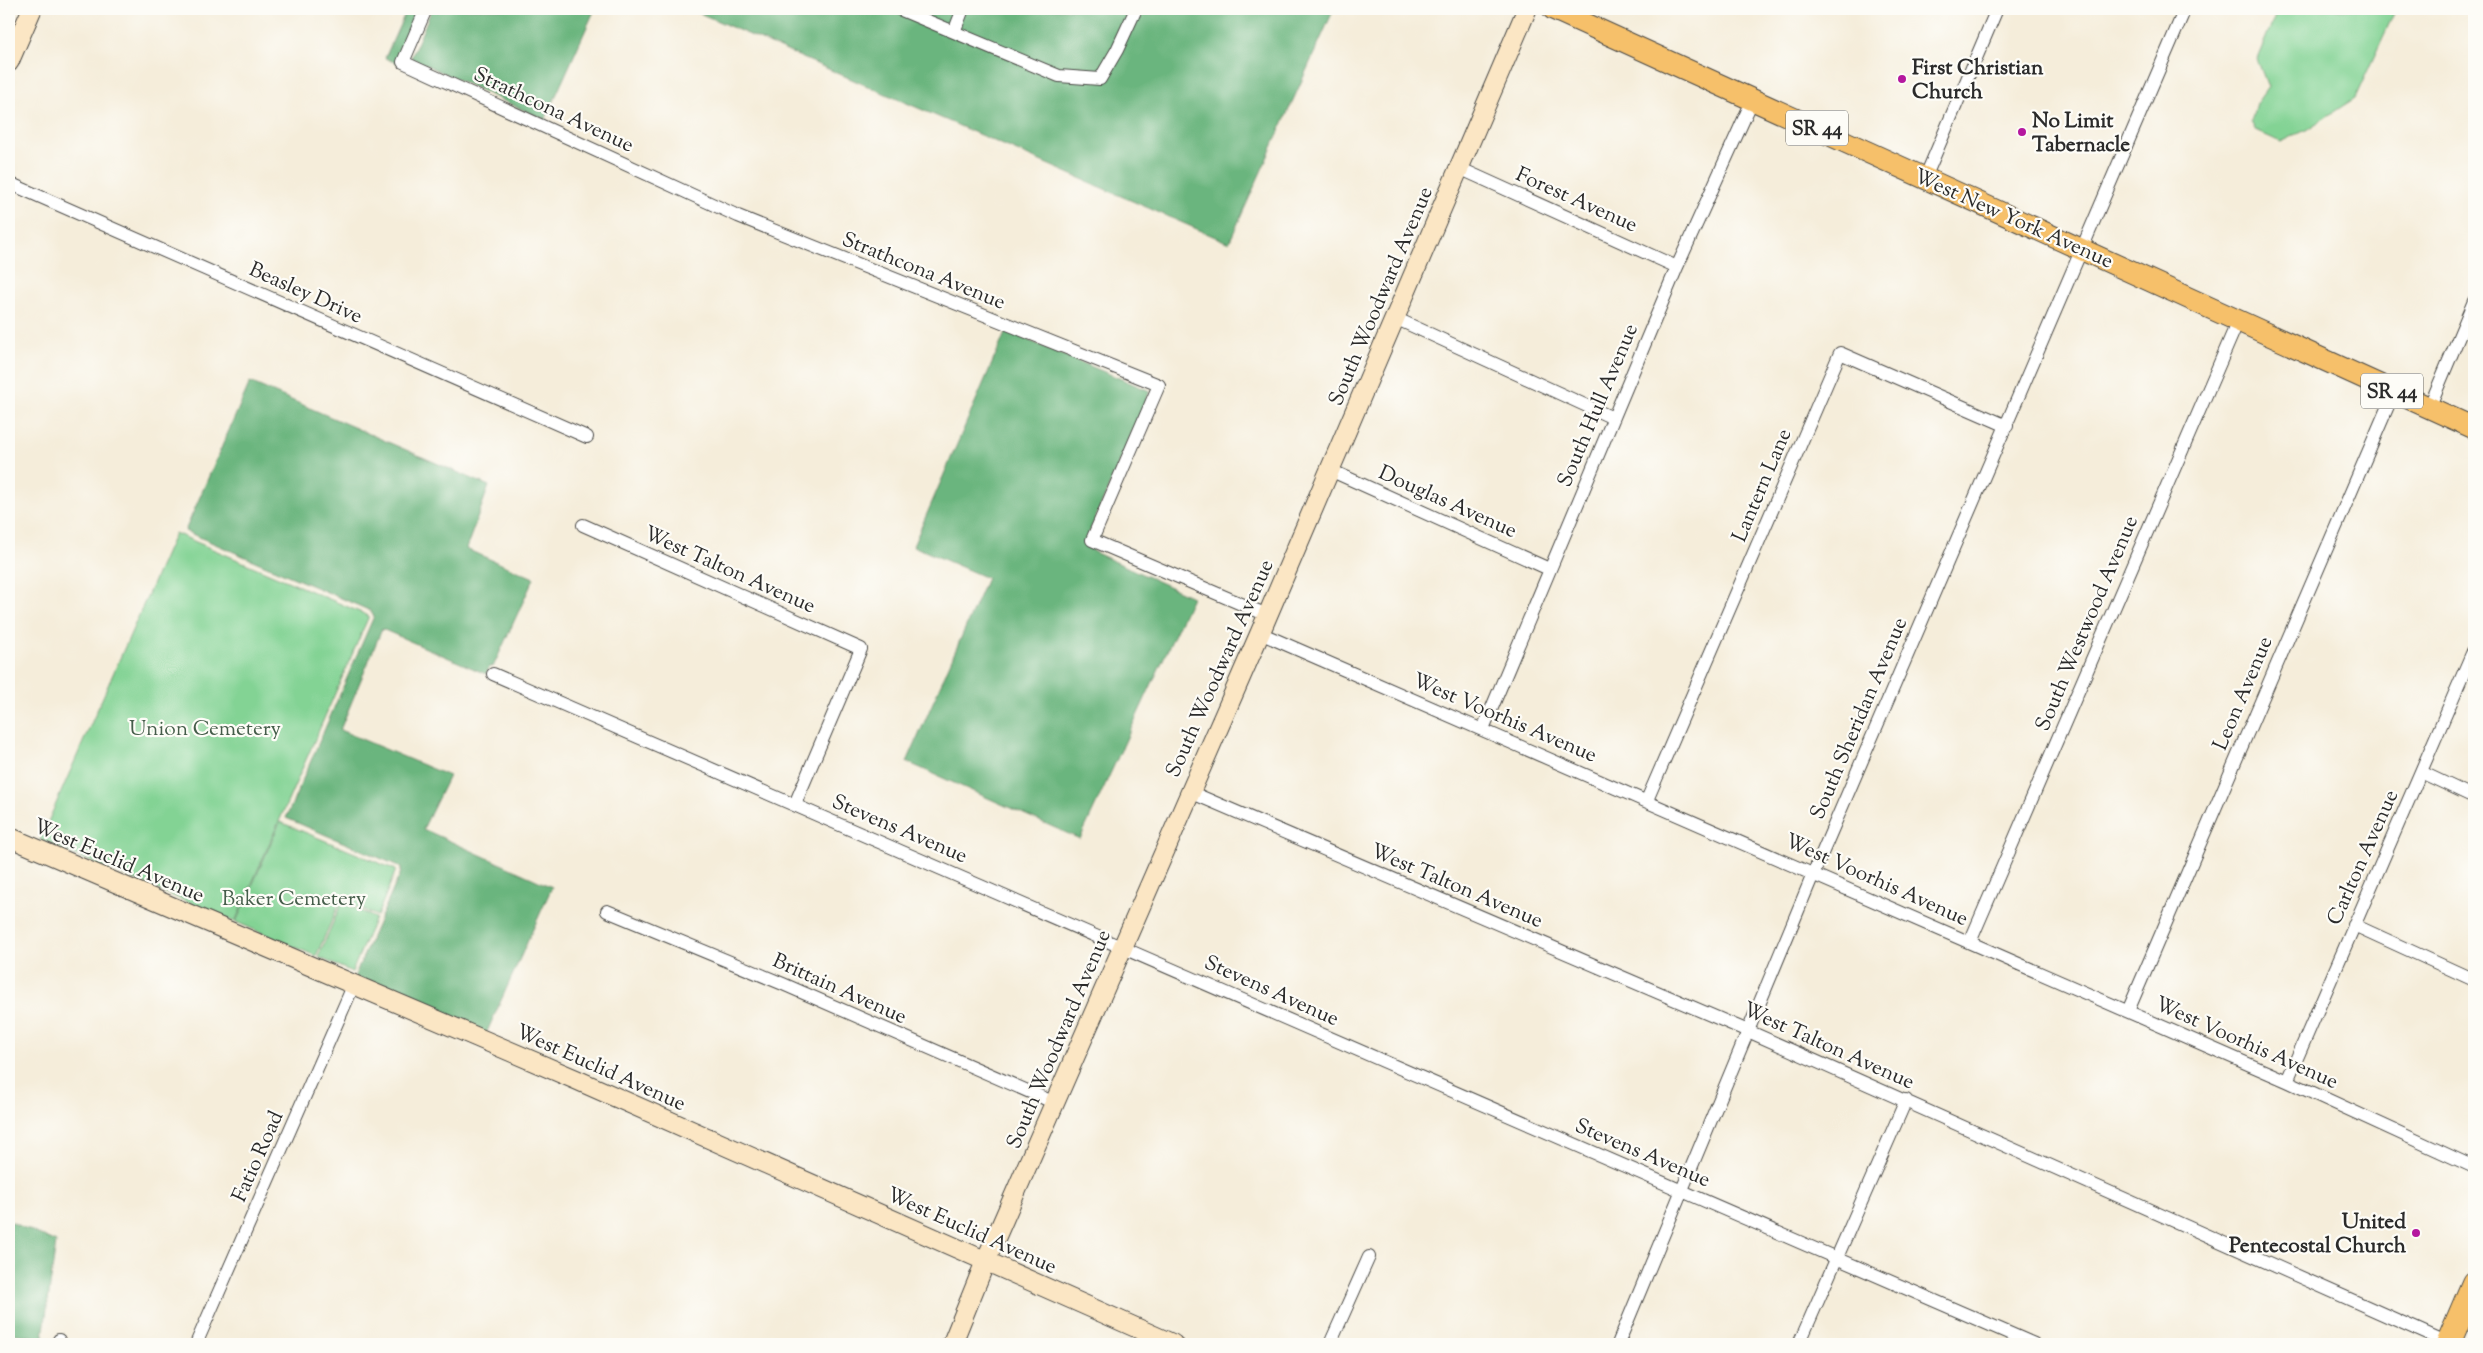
<svg xmlns="http://www.w3.org/2000/svg" width="2483" height="1353" viewBox="0 0 2483 1353" font-family="'Sorts Mill Goudy',serif">
	<style>
		.green { fill: #83d394; stroke: #577f60 }
		.forest { fill: #6ab57e; stroke: #4a7054 }
		.lines { fill: none; stroke-linecap: round; stroke-linejoin: round }
		.street-casing { stroke: #494845; stroke-width: 14 }
		.secondary-casing { stroke: #494845; stroke-width: 21 }
		.primary-casing { stroke: #494845; stroke-width: 23 }
		.highway-casing { stroke: #494845; stroke-width: 26 }
		.street { stroke: #fff; stroke-width: 12 }
		.secondary { stroke: #fbe6c4; stroke-width: 19 }
		.primary { stroke: #f6c06b; stroke-width: 21 }
		.highway { stroke: #f6c06b; stroke-width: 24 }
		.poi-dot { fill: #b5179e; stroke: #fdfcf7; stroke-width: 2 }
		.labels { text-anchor: middle; stroke-width: 4.5; stroke-linejoin: round; paint-order: stroke }
		.shield { fill: #fdfcf7; stroke: #6a6a68; stroke-width: 1 }
		.shield-label { font-size: 20px; font-weight: bold; fill: #2b2b2b }
		.poi-label { font-size: 21px; font-weight: bold; fill: #2b2b2b; stroke: #fdfcf7; text-anchor: start }
		.street-label { font-size: 21px; fill: #2b2b2b; stroke: #fdfcf7 }
		.park-label { font-size: 21px; fill: #455d4a; stroke: #fdfcf7 }
	</style>
	<rect width="100%" height="100%" fill="#fdfcf7"/>
	<filter id="ink" filterUnits="userSpaceOnUse"><feTurbulence type="fractalNoise" baseFrequency=".02" numOctaves="2"/><feDisplacementMap in="SourceGraphic" scale="10" xChannelSelector="R" yChannelSelector="G"/><feConvolveMatrix kernelMatrix="1 2 1 2 8 2 1 2 1" color-interpolation-filters="sRGB"/></filter>
	<filter id="wash" filterUnits="userSpaceOnUse"><feTurbulence type="fractalNoise" baseFrequency=".0096" numOctaves="4" result="noise"/><feDisplacementMap in="SourceGraphic" scale="20" xChannelSelector="R" yChannelSelector="G"/><feGaussianBlur stdDeviation="1.12" result="paint"/><feColorMatrix in="noise" values="0 0 0 0 0 0 0 0 0 0 0 0 0 0 0 0 0 1.4 0 .05"/><feComposite in="paint" operator="in"/></filter>
	<g filter="url(#wash)">
		<rect width="100%" height="100%" fill="#f5edda"/>
		<path class="green" d="M2278,9H2396L2355,98L2306,130L2281,142L2256,131L2251,122L2256,104L2268,87L2257,59Z
			M175,533L369,616L235,922L40,840Z
			M280,822L396,870L377,916L341,900L316,956L236,922Z
			M342,902L375,918L352,972L318,957Z"/>
		<path class="forest" d="M407,9H419L399,64L385,58Z
			M432,9H595L545,120L411,58Z
			M690,9H1334L1229,243Z
			M1006,331L1150,391L1087,538L1090,546L1093,547L1092,551L1192,597L1080,839L907,762L987,578L913,546Z
			M250,382L489,486L466,549L534,578L493,667L490,666L486,674L382,629L340,730L449,776L423,829L552,887L486,1034L354,977L401,872V867L286,818L374,616L371,611L185,531Z
			M9,1221L56,1242L43,1338L9,1333Z"/>
	</g>
	<g filter="url(#ink)">
		<g class="lines">
			<g class="street-casing">
				<path id="street" d="M426,9L403,62L738,216L1159,385L1092,540L1267,615
					M899,9L1059,76L1100,79L1117,50L1136,9
					M954,32L963,9
					M1459,168L1677,267
					M1925,178L1997,9
					M9,183L587,437
					M1395,318L1613,418
					M2429,408L2474,301
					M1330,470L1549,569
					M583,525L861,649L795,804
					M1260,633L2287,1081L2474,1167
					M493,674L2034,1344
					M1483,729L1677,267L1753,99
					M2421,772L2474,797
					M1190,792L1748,1031L2448,1343
					M1647,800L1840,353L2007,426
					M607,911L783,984L1055,1103
					M2354,925L2474,980
					M1970,942L2238,321
					M2128,1011L2394,392
					M2287,1081L2474,649
					M57,1344L59,1340
					M196,1344L354,984
					M1330,1344L1369,1257
					M1618,1344L1814,872L2185,9
					M1799,1344L1906,1100"/>
			</g>
			<g class="secondary-casing">
				<path id="secondary" d="M9,62L32,9
					M9,837L577,1080L1173,1344
					M952,1344L986,1260L1260,633L1527,9"/>
			</g>
			<g class="primary-casing">
				<path id="primary" d="M1553,9L2474,428"/>
			</g>
			<g class="highway-casing">
				<path id="highway" d="M2448,1344L2474,1283"/>
			</g>
			<use href="#street" class="street"/>
			<use href="#secondary" class="secondary"/>
			<use href="#primary" class="primary"/>
			<use href="#highway" class="highway"/>
		</g>
	</g>
	<g class="poi-dot">
		<circle cx="1902" cy="79" r="5"/>
		<circle cx="2022" cy="132" r="5"/>
		<circle cx="2416" cy="1233" r="5"/>
	</g>
	<g class="labels">
		<g class="shield">
			<rect x="1786" y="110.5" width="62" height="35" rx="4"/>
			<rect x="2361" y="373.5" width="62" height="35" rx="4"/>
		</g>
		<g class="shield-label">
			<text x="1817" y="135">SR 44</text>
			<text x="2392" y="398">SR 44</text>
		</g>
		<g class="poi-label">
			<text x="1912" y="74">First Christian<tspan x="1912" dy="24">Church</tspan></text>
			<text x="2032" y="127">No Limit<tspan x="2032" dy="24">Tabernacle</tspan></text>
			<text x="2406" y="1228" text-anchor="end">United<tspan x="2406" dy="24">Pentecostal Church</tspan></text>
		</g>
		<g class="street-label">
			<text transform="translate(554 109) rotate(25)" y="7">Strathcona Avenue</text>
			<text transform="translate(1577 199) rotate(24)" y="7">Forest Avenue</text>
			<text transform="translate(2014 218) rotate(24)" y="7">West New York Avenue</text>
			<text transform="translate(924 270) rotate(22)" y="7">Strathcona Avenue</text>
			<text transform="translate(306 292) rotate(24)" y="7">Beasley Drive</text>
			<text transform="translate(1380 296) rotate(-67)" y="7">South Woodward Avenue</text>
			<text transform="translate(1597 405) rotate(-67)" y="7">South Hull Avenue</text>
			<text transform="translate(1761 485) rotate(-67)" y="7">Lantern Lane</text>
			<text transform="translate(1448 501) rotate(24)" y="7">Douglas Avenue</text>
			<text transform="translate(730 569) rotate(24)" y="7">West Talton Avenue</text>
			<text transform="translate(2086 623) rotate(-67)" y="7">South Westwood Avenue</text>
			<text transform="translate(1219 668) rotate(-66)" y="7">South Woodward Avenue</text>
			<text transform="translate(2242 693) rotate(-67)" y="7">Leon Avenue</text>
			<text transform="translate(1505 717) rotate(23)" y="7">West Voorhis Avenue</text>
			<text transform="translate(1858 718) rotate(-67)" y="7">South Sheridan Avenue</text>
			<text transform="translate(900 828) rotate(23)" y="7">Stevens Avenue</text>
			<text transform="translate(2362 857) rotate(-66)" y="7">Carlton Avenue</text>
			<text transform="translate(119 860) rotate(23)" y="7">West Euclid Avenue</text>
			<text transform="translate(1877 879) rotate(24)" y="7">West Voorhis Avenue</text>
			<text transform="translate(1457 885) rotate(23)" y="7">West Talton Avenue</text>
			<text transform="translate(840 988) rotate(24)" y="7">Brittain Avenue</text>
			<text transform="translate(1272 990) rotate(24)" y="7">Stevens Avenue</text>
			<text transform="translate(1058 1039) rotate(-67)" y="7">South Woodward Avenue</text>
			<text transform="translate(2247 1042) rotate(24)" y="7">West Voorhis Avenue</text>
			<text transform="translate(1829 1045) rotate(24)" y="7">West Talton Avenue</text>
			<text transform="translate(601 1067) rotate(24)" y="7">West Euclid Avenue</text>
			<text transform="translate(1643 1152) rotate(23)" y="7">Stevens Avenue</text>
			<text transform="translate(257 1156) rotate(-66)" y="7">Fatio Road</text>
			<text transform="translate(972 1230) rotate(24)" y="7">West Euclid Avenue</text>
		</g>
		<g class="park-label">
			<text x="205" y="735">Union Cemetery</text>
			<text x="294" y="905">Baker Cemetery</text>
		</g>
	</g>
	<rect width="2483" height="1353" fill="none" stroke="#fdfcf7" stroke-width="30"/>
</svg>
